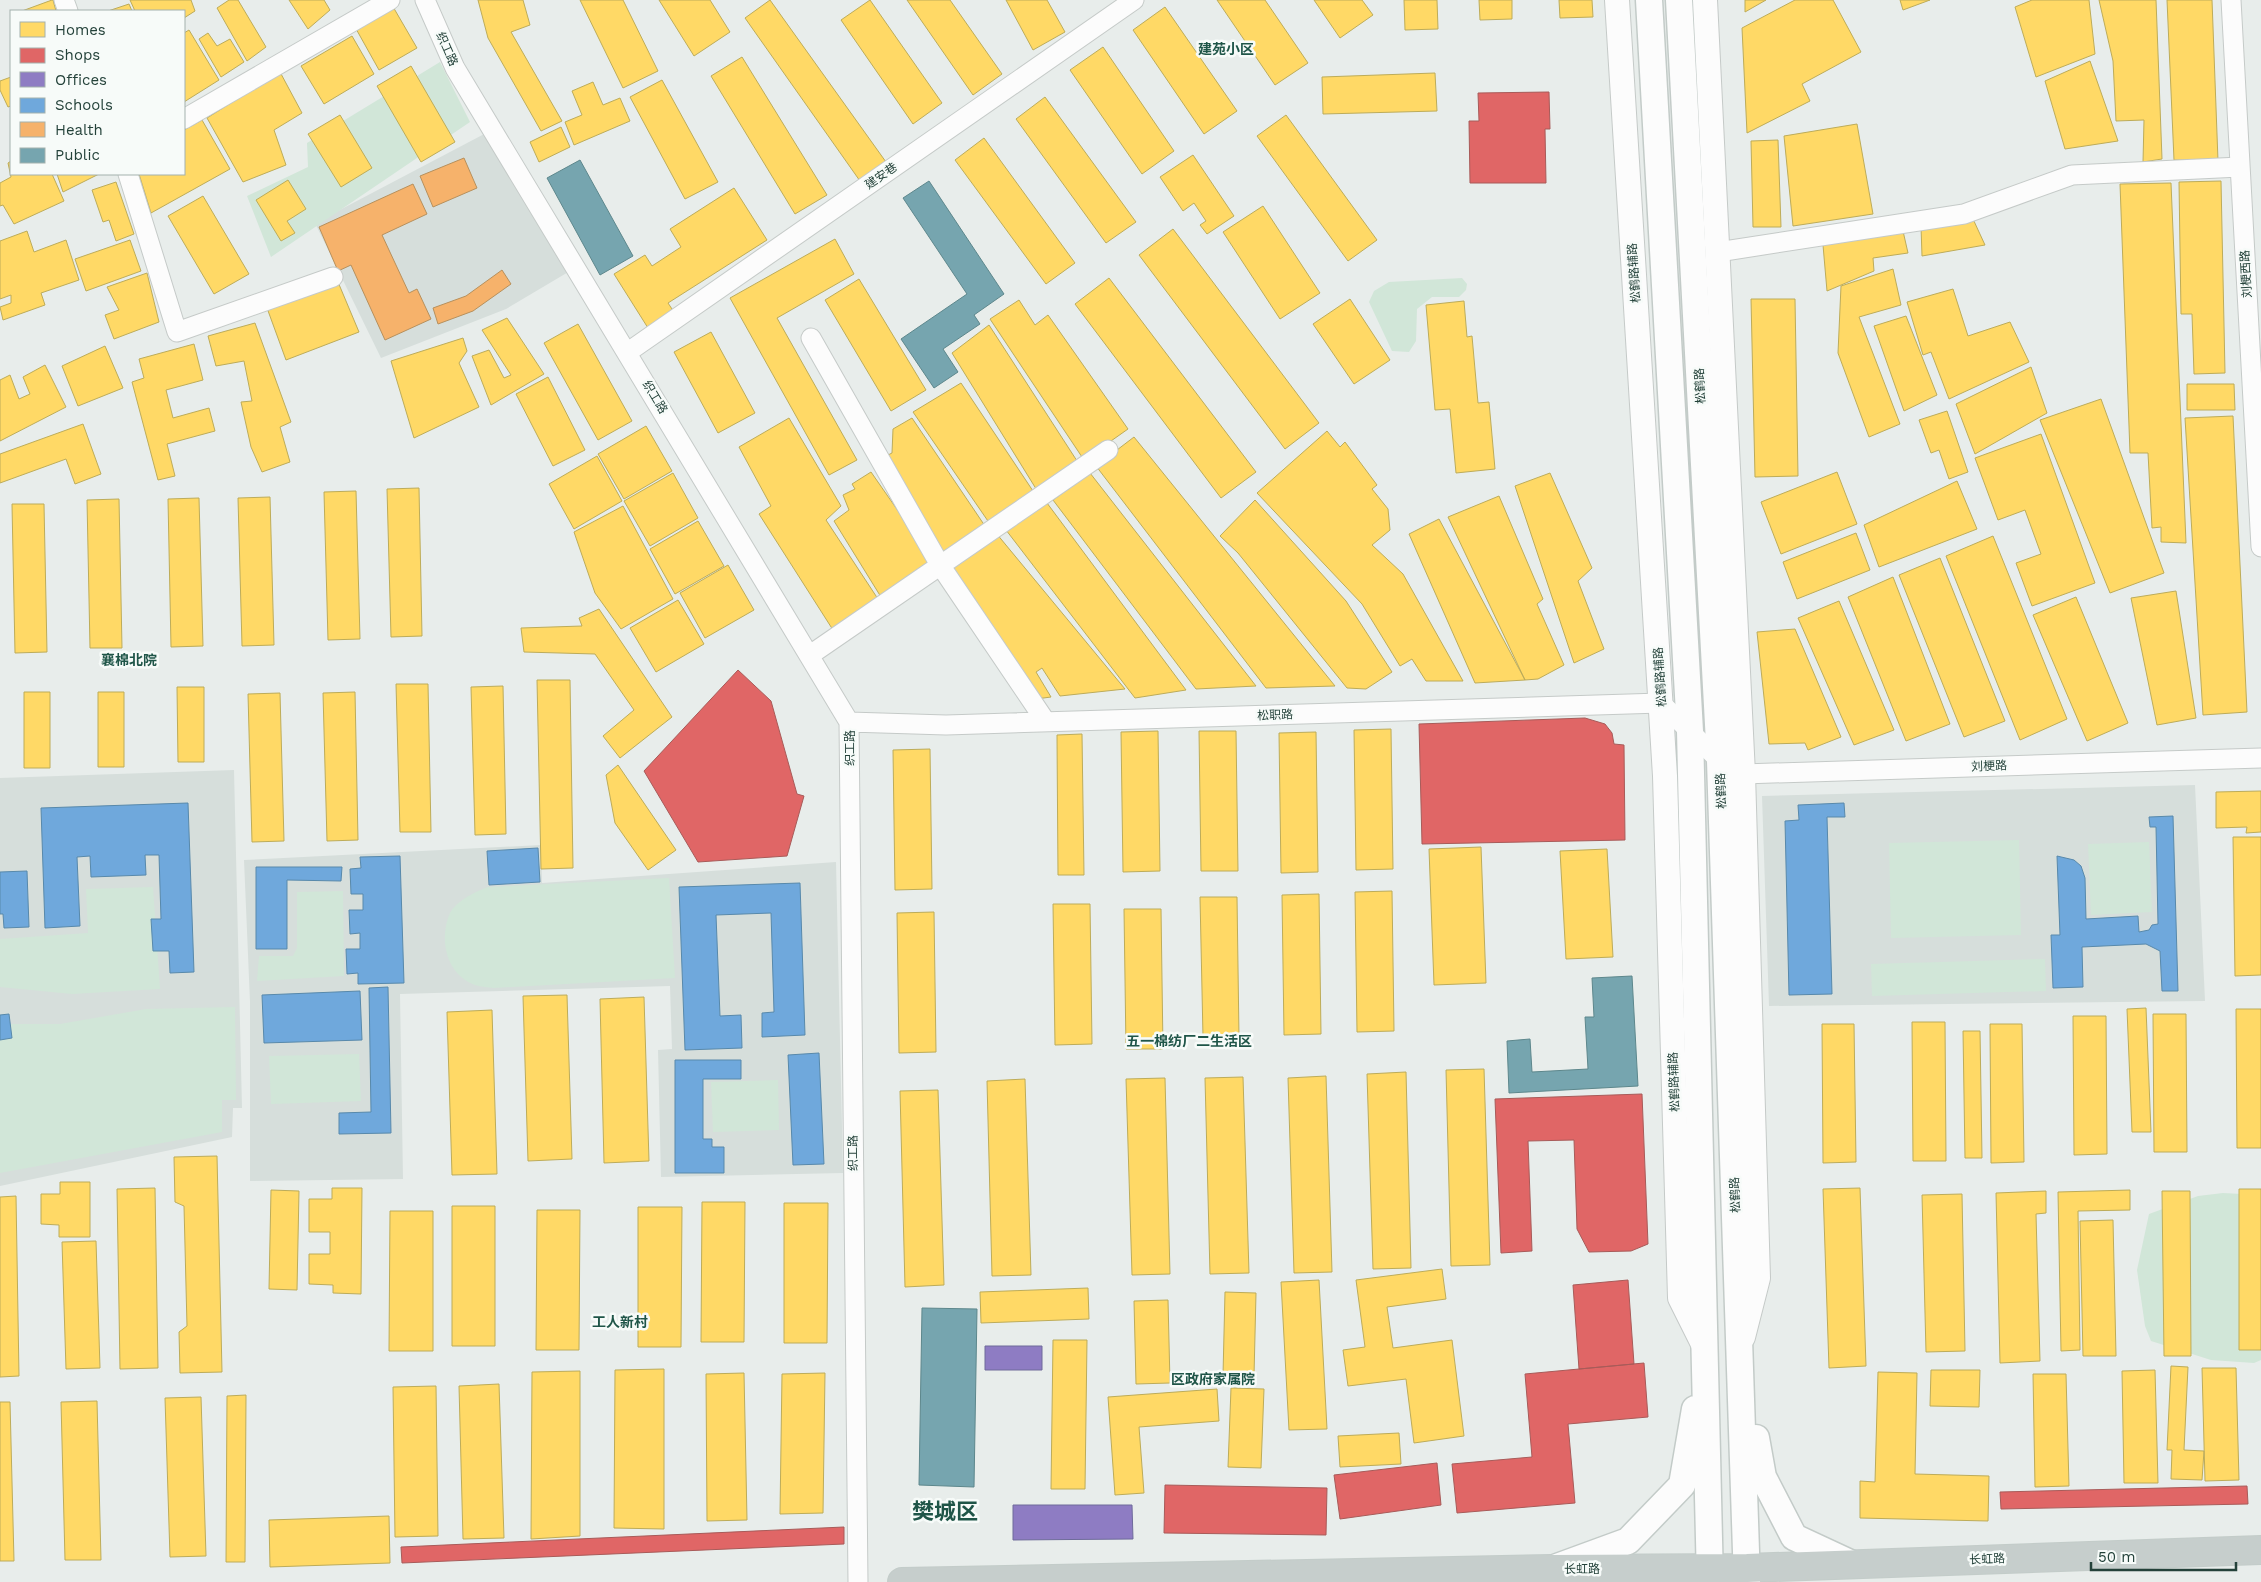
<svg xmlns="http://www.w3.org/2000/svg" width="2261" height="1582" viewBox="0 0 2261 1582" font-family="'Work Sans','Noto Sans SC',sans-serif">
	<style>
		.built { fill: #d6dedb }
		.green { fill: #d1e6d8 }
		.homes { fill: #ffd966; stroke: #bdac59 }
		.shops { fill: #e06666; stroke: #a85b59 }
		.offices { fill: #8e7cc3; stroke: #6e6b9a }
		.schools { fill: #6fa8dc; stroke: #5889ab }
		.health { fill: #f6b26b; stroke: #b7905c }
		.public { fill: #76a5af; stroke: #5d878c }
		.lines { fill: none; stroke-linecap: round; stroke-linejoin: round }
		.minor-casing { stroke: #c5cac8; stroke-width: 21 }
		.tertiary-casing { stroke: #c5cac8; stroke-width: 26 }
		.secondary-casing { stroke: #c3cbc8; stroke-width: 29 }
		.trunk-casing { stroke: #c3ccc9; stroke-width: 30 }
		.minor { stroke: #fcfcfc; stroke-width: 19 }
		.tertiary { stroke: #fcfcfc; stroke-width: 24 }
		.secondary { stroke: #fcfcfc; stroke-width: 26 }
		.trunk { stroke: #c6cecc; stroke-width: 28 }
		.labels { text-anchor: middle; stroke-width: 5; stroke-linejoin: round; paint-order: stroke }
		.street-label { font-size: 12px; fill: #24423a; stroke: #f7fbf9 }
		.neighbourhood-label { font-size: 14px; font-weight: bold; fill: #1f5548; stroke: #f7fbf9 }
		.town-label { font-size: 22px; font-weight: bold; fill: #1f5548; stroke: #f7fbf9 }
	</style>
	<rect width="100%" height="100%" fill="#e8edeb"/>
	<path class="built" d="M488,132L570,271L506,309L381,358L315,223Z
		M234,770L242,1108H233L232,1137L0,1186V778Z
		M2195,785L2205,1001L1769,1006L1762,796Z
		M541,845L542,883L836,862L843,1173L661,1177L658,1050L672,1049L670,986L400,994L403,1179L250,1181V1002L244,860Z"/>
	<path class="green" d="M440,62L470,122L271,257L247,196L308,167L307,143Z
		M1462,278L1467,284L1466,290L1459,297H1432L1417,309L1416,341L1409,352L1392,351L1369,302L1374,291L1389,282Z
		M2019,840L2021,935L1891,938L1889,843Z
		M2149,842L2152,912L2091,915L2088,844Z
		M669,878L675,978L494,988C488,987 481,987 475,985C447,975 438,940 450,913C457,900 475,892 488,887Z
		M153,887L160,989L72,994L0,987V939L88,933L86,889Z
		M343,891L344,976L257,981L259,956H293L297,948V892Z
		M2045,959L2046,991L1872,996L1871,964Z
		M235,1007L236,1100H222V1132L0,1173V1024H60L146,1009Z
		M359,1054L361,1101L271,1104L269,1056Z
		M778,1080L779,1130L713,1132L711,1082Z
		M2223,1193L2261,1195V1360L2254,1363L2211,1360L2151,1341L2145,1326L2137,1270L2149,1214L2198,1196Z"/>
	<path class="homes" d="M53,0L56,11H22L52,0Z
		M130,0H191L195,11L184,18V11H135Z
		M229,0H238L266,47L247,61L217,8Z
		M289,0H324L330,10L308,29Z
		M478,0H523L530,25L511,32L562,121L541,131L488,38Z
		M580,0H623L658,71L623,88Z
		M659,0H710L730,32L694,56Z
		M770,0L886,162L860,181L745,18Z
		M870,0L942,103L913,124L841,20Z
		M907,0H950L1002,74L973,95Z
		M1006,0H1047L1065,32L1033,50Z
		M1217,0H1265L1308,63L1275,85Z
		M1314,0H1362L1373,15L1340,38Z
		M1404,0H1437L1438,29L1405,30Z
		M1479,0H1512V19L1480,20Z
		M1559,0H1592L1593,17L1560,18Z
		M1745,0H1766L1745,12Z
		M1795,0H1833L1861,52L1802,84L1810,101L1747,133L1742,28Z
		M1900,0H1930L1903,10Z
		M2032,0H2089L2095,54L2036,77L2015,7Z
		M2099,0H2156L2162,159L2143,162L2144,120L2116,121L2113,61Z
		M2167,0H2212L2218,161L2174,160Z
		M129,4L132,11H108Z
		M392,5L417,48L379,70L355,27Z
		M1165,7L1237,111L1204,134L1133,30Z
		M189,30L219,80L184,102V33Z
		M208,33L217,46L230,39L244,62L221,77L199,39Z
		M352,36L374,74L324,104L301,66Z
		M1103,47L1174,151L1142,174L1070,70Z
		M742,57L827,195L795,214L711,76Z
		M2090,61L2118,141L2065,149L2045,81Z
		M411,66L455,142L421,162L377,86Z
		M280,72L302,113L274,130L286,165L243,182L207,118Z
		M1435,73L1437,111L1323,114L1322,77Z
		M11,77V106L8,107L0,90V81Z
		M662,80L718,182L685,199L630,97Z
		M593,82L603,105L620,98L630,121L574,145L565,122L582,115L572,91Z
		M1045,97L1136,222L1106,243L1016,119Z
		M340,115L372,168L341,187L308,134Z
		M1286,115L1377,240L1348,261L1257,136Z
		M202,120L230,169L151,213L139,174H184V130Z
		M1857,124L1873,214L1793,226L1784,136Z
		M561,127L570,147L539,162L530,142Z
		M984,138L1075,263L1046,284L955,160Z
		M1778,140L1781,227H1753L1751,141Z
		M1193,155L1234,216L1207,234L1200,225L1206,221L1194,203L1183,211L1160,177Z
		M11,161V174H52L64,201L14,224L3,205L0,206V183L11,177L8,163Z
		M57,174H99L63,192Z
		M288,180L306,209L287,221L295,233L281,241L256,200Z
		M2221,181L2225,373L2194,374L2192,314H2181L2179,182Z
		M116,182L134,234L116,241L109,220L103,222L92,190Z
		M2171,183L2186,543L2161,542V527L2152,528L2148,453H2130L2120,184Z
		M734,188L767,240L668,303L674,312L648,328L614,274L645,255L652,266L681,247L670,229Z
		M203,196L249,274L214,294L168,216Z
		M1263,206L1320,293L1280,319L1223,232Z
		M1973,219L1985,245L1922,256L1921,226Z
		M1173,229L1319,423L1285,449L1139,255Z
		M27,231L34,252L66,240L79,280L41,293L45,305L3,320L0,307L11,303V295L0,299V241Z
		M1903,231L1908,253L1873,258L1874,271L1827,291L1823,245Z
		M835,239L854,274L777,318L857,460L829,475L730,298Z
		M130,240L141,271L86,291L75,259Z
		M1893,269L1901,305L1859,317L1900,424L1869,437L1838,353L1841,286Z
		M147,273L159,322L114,339L105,315L119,310L107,287Z
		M1109,278L1256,472L1221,498L1075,304Z
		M859,279L926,390L891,411L825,300Z
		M338,282L359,332L286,360L267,308Z
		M1953,289L1968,336L2010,322L2029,362L1949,399L1931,352L1923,355L1907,302Z
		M1350,299L1390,360L1354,384L1313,324Z
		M1751,299H1795L1798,476L1755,477Z
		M1019,300L1035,325L1048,315L1128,429L1084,460L990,319Z
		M1464,301L1467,337L1472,336L1478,403L1489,402L1495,469L1456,473L1450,409L1435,410L1426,305Z
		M1906,316L1937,395L1904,411L1874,326Z
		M507,318L544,374L491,405L472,356L489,350L504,378L511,375L482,330Z
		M255,323L291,422L280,427L290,462L262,472L251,447L241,402L252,401L244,361L216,366L208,336Z
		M578,324L632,421L598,440L544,343Z
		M989,325L1079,464L1038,492L952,353Z
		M711,332L755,413L718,433L674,352Z
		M463,338L467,351L459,363L479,407L414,438L391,361Z
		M194,344L203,380L166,390L173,418L209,408L215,431L167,444L175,476L158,480L132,382L144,378L139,359Z
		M105,346L123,388L78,406L62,366Z
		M45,365L66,407L0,441V380L10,375L19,399L30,394L23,377Z
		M2031,367L2047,413L1975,454L1956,404Z
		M548,377L585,450L553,466L516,394Z
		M961,383L1035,494L990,524L913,412Z
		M2187,384H2234L2235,410H2187Z
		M2101,399L2164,573L2110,593L2040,420Z
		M1947,411L1968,472L1949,479L1939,450L1931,453L1919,420Z
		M2233,416L2247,712L2203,715L2185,418Z
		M789,418L841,506L826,520L878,599L833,630L759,514L771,506L739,447Z
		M912,418L985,526L939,557L884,457L892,453L893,429Z
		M83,424L101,474L75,484L66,459L0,483V454Z
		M646,426L672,471L624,499L598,454Z
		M1327,431L1340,447L1345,442L1377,485L1372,489L1388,509L1390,530L1372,545L1403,574L1463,681H1426L1412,659L1400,666L1362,604L1257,493Z
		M2041,434L2095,583L2032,606L2016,563L2041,554L2025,510L1998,520L1975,458Z
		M1134,437L1335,686L1266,688L1096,466Z
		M597,456L622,501L574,529L549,484Z
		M871,472L935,564L881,597L834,521L849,510L843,495L855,489L852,484Z
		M1837,472L1857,524L1781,554L1761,502Z
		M673,473L698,518L650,546L624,501Z
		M1090,473L1256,686L1196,689L1053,500Z
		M1550,473L1592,568L1578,581L1604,649L1574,663L1515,486Z
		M1957,481L1977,529L1879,567L1864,525Z
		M419,488L422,636L391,637L387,489Z
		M356,491L360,639L328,640L324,492Z
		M1499,496L1543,599L1537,604L1564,665L1538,679L1525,680L1448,517Z
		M270,497L274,645L242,646L238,498Z
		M199,498L203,646L171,647L168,499Z
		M119,499L122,648H90L87,500Z
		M1255,500L1346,601L1392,672L1366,689L1347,688L1238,553L1220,536Z
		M1047,503L1186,690L1135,698L1006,530Z
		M12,504H44L47,652L15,653Z
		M623,506L673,599L621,629L595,593L574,532Z
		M1439,519L1525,680L1475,683L1409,534Z
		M698,521L724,566L675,594L650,549Z
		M996,533L1125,689L1060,696L1042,668L1036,672L1051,697L1036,699L950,571Z
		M1856,533L1870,570L1797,599L1783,562Z
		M1993,536L2067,719L2020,740L1946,556Z
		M1940,558L2005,721L1964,737L1899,575Z
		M728,565L754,610L705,638L680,593Z
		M1893,577L1950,724L1906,741L1848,597Z
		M2176,591L2196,718L2157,725L2131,598Z
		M2076,597L2128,723L2087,741L2033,615Z
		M678,600L704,644L656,672L630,628Z
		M1839,601L1894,730L1854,745L1798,618Z
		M599,609L672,717L620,758L603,736L634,710L595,654L524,652L521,628L582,626L579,618Z
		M1795,629L1841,737L1808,750L1805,743L1769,744L1757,632Z
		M537,680H570L573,868L541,869Z
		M396,684H428L431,832H400Z
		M503,686L506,834L475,835L471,687Z
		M177,687H204V762H178Z
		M24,692H50V768H24Z
		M98,692H124V767H98Z
		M355,692L358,840L327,841L323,693Z
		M280,693L284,841L252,842L248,694Z
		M1391,729L1393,869L1356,870L1354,730Z
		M1158,731L1160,871L1123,872L1121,732Z
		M1199,731H1236L1238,871H1201Z
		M1316,732L1318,872L1281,873L1279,733Z
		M1082,734L1084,875H1058L1057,735Z
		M930,749L932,889L895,890L893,750Z
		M618,765L676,850L648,870L615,823L606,775Z
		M2261,791V832L2246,833L2247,827L2216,828V792Z
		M2233,837H2261V975L2235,976Z
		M1481,847L1486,983L1434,985L1429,849Z
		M1607,849L1613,957L1566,959L1560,851Z
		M1392,891L1394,1031L1357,1032L1355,892Z
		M1319,894L1321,1034L1284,1035L1282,895Z
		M1200,897H1237L1239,1037H1203Z
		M1053,904H1090L1092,1044L1055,1045Z
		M1124,909H1161L1163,1049H1126Z
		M934,912L936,1052L899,1053L897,913Z
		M567,995L572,1159L528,1161L523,996Z
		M644,997L649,1161L604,1163L600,999Z
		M2146,1008L2151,1132H2132L2127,1009Z
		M2236,1009H2261V1148H2237Z
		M492,1010L497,1174L452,1175L447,1012Z
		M2153,1014H2186L2187,1152H2154Z
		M2073,1016H2106L2107,1154L2074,1155Z
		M1912,1022H1945L1946,1161H1913Z
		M1822,1024H1854L1856,1162L1823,1163Z
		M1990,1024H2022L2024,1162L1991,1163Z
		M1963,1031H1980L1982,1158H1965Z
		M1484,1069L1490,1265L1451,1266L1446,1070Z
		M1406,1072L1411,1268L1373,1269L1367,1074Z
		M1326,1076L1332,1272L1294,1273L1288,1078Z
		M1243,1077L1249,1273L1210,1274L1205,1078Z
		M1165,1078L1170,1274L1132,1275L1126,1079Z
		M1025,1079L1031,1275L992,1276L987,1081Z
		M938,1090L944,1285L905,1287L900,1091Z
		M217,1156L222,1372L180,1373L179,1332L187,1326L184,1206L175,1202L174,1157Z
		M60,1182H90V1237H59V1225L41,1224V1194H60Z
		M155,1188L158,1368L120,1369L117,1189Z
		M332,1188H362L361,1294L333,1293V1285L309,1284V1254H330V1232H309V1199H332Z
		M1860,1188L1866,1366L1829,1368L1823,1189Z
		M2239,1189H2261V1350H2239Z
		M271,1190L299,1191L297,1290L269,1289Z
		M2130,1190V1210L2078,1211L2080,1350L2061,1351L2058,1192Z
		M2046,1191V1213L2036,1214L2040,1361L2000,1363L1996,1193Z
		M2162,1191H2190L2191,1356H2164Z
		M1962,1194L1965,1351L1926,1352L1922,1195Z
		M16,1196L19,1376L0,1377V1197Z
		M702,1202H745L744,1342H701Z
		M784,1203H828L827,1343H784Z
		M452,1206H495V1346H452Z
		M638,1207H682L681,1347H638Z
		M537,1210H580L579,1350H536Z
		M390,1211H433V1351H389Z
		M2113,1220L2116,1356H2083L2080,1221Z
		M96,1241L100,1368L66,1369L62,1242Z
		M1442,1269L1446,1299L1387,1307L1393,1348L1452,1340L1464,1436L1414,1443L1406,1379L1348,1386L1343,1350L1365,1347L1356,1280Z
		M1319,1280L1327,1429L1289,1430L1281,1282Z
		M1088,1288L1089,1319L981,1323L980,1292Z
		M1225,1292L1256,1293L1254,1376L1223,1375Z
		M1168,1300L1170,1383L1136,1384L1134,1301Z
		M1053,1340H1087L1085,1489H1051Z
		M2171,1366L2188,1367L2184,1450L2204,1451L2202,1480L2171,1479L2172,1450H2167Z
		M2202,1368H2236L2239,1480L2205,1481Z
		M664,1369V1529L614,1528L615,1370Z
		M1931,1370H1980L1979,1407L1930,1406Z
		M2155,1370L2158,1483H2124L2122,1371Z
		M580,1371V1536L531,1539L532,1372Z
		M1878,1372L1917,1373L1915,1474L1989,1476L1988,1521L1860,1518V1481L1875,1482Z
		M744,1373L747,1520L707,1521L706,1374Z
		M825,1373L823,1513L780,1514L782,1374Z
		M2033,1374H2066L2069,1486L2035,1487Z
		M499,1384L504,1538L463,1539L459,1386Z
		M436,1386L438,1536L395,1537L393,1387Z
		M1231,1388L1264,1389L1261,1468L1228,1467Z
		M1217,1389L1219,1421L1139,1427L1144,1493L1115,1495L1108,1397Z
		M246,1395L245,1562H226L227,1396Z
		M201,1397L206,1556L170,1557L165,1398Z
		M97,1401L101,1560H65L61,1402Z
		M0,1402H10L14,1561H0Z
		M1399,1433L1401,1464L1340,1467L1338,1436Z
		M389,1516L390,1563L270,1567L269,1520Z"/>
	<path class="shops" d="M1549,92L1550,129H1545L1546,183H1470L1469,121H1479L1478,93Z
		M738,670L771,701L797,794L804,796L787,856L698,862L644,771Z
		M1585,718L1605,724L1612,733L1614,744L1624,745L1625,840L1422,844L1419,724Z
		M1642,1094L1648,1244L1631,1251L1589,1252L1577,1229L1574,1140L1528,1141L1532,1251L1501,1253L1495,1099Z
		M1628,1280L1634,1364L1579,1369L1573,1285Z
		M1644,1363L1648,1417L1568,1424L1575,1503L1457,1513L1452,1464L1532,1457L1525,1374Z
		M1437,1463L1441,1505L1340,1519L1334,1475Z
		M1165,1485L1327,1488L1326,1535L1164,1533Z
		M2247,1486L2248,1504L2001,1509L2000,1492Z
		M844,1527V1544L402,1563L401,1547Z"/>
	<path class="offices" d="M985,1346H1042V1370H985Z
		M1013,1505H1132L1133,1539L1013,1540Z"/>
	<path class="schools" d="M188,803L194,972L170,973L169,951H153L151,919H161L159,855H145L146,875L91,877L90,856L77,857L80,926L45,928L41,808Z
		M1844,803L1845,817H1827L1832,994L1789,995L1785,821L1799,820L1798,805Z
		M2173,816L2178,991H2162L2160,951L2146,944L2082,947L2083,987L2053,988L2051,935H2060L2057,856L2074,860L2081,866L2085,878L2086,919L2138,916L2139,932L2149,930L2152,925L2158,924L2156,827H2150L2149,817Z
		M538,848L540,882L489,885L487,851Z
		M400,856L404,983L358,984V973L347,974L346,949H360V933L350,934L349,910H363V894H351L350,869L361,868L360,857Z
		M256,867H342L341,881L287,880V949H256Z
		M27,871L29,927L4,928L3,914H0V872Z
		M800,883L805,1035L762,1037V1013L774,1012L771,913L716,915L720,1016L741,1015L742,1048L685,1050L679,887Z
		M388,987L391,1133L339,1134V1113L371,1112L369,988Z
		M360,991L362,1040L264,1043L262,995Z
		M9,1014L12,1038L0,1040V1015Z
		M819,1053L824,1164L793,1165L788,1055Z
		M675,1060H741V1079H703V1139H712V1147H724V1173H675Z"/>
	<path class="health" d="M464,158L477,188L433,207L420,176Z
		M413,184L427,214L382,235L409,293L417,289L431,319L385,340L351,265L338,271L319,227Z
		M502,270L511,284L473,311L438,324L433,308L466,296Z"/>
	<path class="public" d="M580,160L633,256L600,275L547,178Z
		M929,181L1004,294L974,315L980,324L943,349L958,372L934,388L901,339L967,294L903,198Z
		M1632,976L1638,1086L1509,1093L1507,1041L1530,1039L1532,1072L1588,1069L1585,1017H1594L1592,978Z
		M922,1308L977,1309L974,1487L919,1485Z"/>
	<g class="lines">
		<g class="minor-casing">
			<path id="minor" d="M64,0L68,11
				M425,0L455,68L849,722L858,1582
				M2231,0L2261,547
				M184,119L390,0
				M128,174L177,332L333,277
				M1718,252L1964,214L2072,175L2240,167
				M811,338L940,565L1046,722
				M628,352L1134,0
				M810,655L1108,450
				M849,722L946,725L1661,703L1720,761L1743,774L2261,758"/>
		</g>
		<g class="tertiary-casing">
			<path id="tertiary" d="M1617,0L1665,776L1680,1298L1705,1348
				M1705,0L1743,774L1758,1278L1743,1337"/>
		</g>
		<g class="secondary-casing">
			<path id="secondary" d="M1649,0L1690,731L1710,1582
				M1679,0L1720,761L1747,1582
				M1756,1438L1763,1477L1794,1537L1852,1564
				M1557,1567L1628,1541L1682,1485L1695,1409"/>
		</g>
		<g class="trunk-casing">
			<path id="trunk" d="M902,1582L1551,1569L1747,1568L2261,1550"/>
		</g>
		<use href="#minor" class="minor"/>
		<use href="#tertiary" class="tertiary"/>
		<use href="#secondary" class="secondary"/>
		<use href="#trunk" class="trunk"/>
	</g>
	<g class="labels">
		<g class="street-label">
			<text transform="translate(447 49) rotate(66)" y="4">织工路</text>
			<text transform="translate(881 176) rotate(-35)" y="4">建安巷</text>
			<text transform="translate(1634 273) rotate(-94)" y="4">松鹤路辅路</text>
			<text transform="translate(2246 274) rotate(-93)" y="4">刘梗西路</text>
			<text transform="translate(1700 386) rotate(-93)" y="4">松鹤路</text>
			<text transform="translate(655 397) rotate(59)" y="4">织工路</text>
			<text transform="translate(1660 677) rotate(-94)" y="4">松鹤路辅路</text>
			<text transform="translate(1275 715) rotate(-2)" y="4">松职路</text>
			<text transform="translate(850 748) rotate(-90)" y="4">织工路</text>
			<text transform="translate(1989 766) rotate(-2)" y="4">刘梗路</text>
			<text transform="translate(1721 791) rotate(-92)" y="4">松鹤路</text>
			<text transform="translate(1674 1082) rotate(-92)" y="4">松鹤路辅路</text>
			<text transform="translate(853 1153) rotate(-91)" y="4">织工路</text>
			<text transform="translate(1735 1195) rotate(-92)" y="4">松鹤路</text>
			<text transform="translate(1987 1559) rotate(-2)" y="4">长虹路</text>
			<text x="1582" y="1573">长虹路</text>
		</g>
		<g class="neighbourhood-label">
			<text x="1226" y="54">建苑小区</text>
			<text x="129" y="665">襄棉北院</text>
			<text x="1189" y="1046">五一棉纺厂二生活区</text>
			<text x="620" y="1327">工人新村</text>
			<text x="1213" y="1384">区政府家属院</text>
		</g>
		<g class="town-label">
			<text x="945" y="1519">樊城区</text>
		</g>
	</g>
	<rect x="10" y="10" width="175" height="165" fill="#f7fbf9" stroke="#a3b1ad"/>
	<rect x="20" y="22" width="25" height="15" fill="#ffd966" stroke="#a3b1ad"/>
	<text x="55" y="35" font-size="15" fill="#24423a">Homes</text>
	<rect x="20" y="48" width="25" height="15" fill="#e06666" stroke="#a3b1ad"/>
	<text x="55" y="60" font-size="15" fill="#24423a">Shops</text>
	<rect x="20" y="72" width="25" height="15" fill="#8e7cc3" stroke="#a3b1ad"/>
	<text x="55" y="85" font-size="15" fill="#24423a">Offices</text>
	<rect x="20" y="98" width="25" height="15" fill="#6fa8dc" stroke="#a3b1ad"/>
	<text x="55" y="110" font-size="15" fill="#24423a">Schools</text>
	<rect x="20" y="122" width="25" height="15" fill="#f6b26b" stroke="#a3b1ad"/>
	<text x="55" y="135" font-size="15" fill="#24423a">Health</text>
	<rect x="20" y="148" width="25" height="15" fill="#76a5af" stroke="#a3b1ad"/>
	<text x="55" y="160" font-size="15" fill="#24423a">Public</text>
	<path d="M2091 1562v8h145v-8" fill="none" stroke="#24423a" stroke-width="2.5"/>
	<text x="2098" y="1562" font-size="15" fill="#24423a" stroke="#f7fbf9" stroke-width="4" paint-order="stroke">50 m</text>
</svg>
